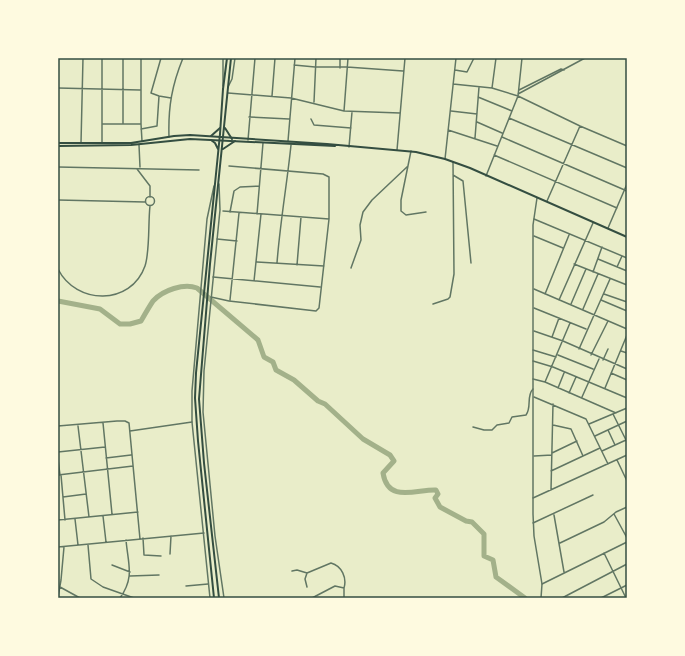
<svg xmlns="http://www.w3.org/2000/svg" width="685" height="656" viewBox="0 0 685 656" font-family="Cabin,sans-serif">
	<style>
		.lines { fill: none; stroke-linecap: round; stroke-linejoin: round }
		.river { stroke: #a3b18a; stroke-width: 5 }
		.minor { stroke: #617663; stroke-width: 1.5 }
		.tertiary { stroke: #617663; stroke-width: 1.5 }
		.primary { stroke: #344e41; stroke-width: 2 }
		.trunk { stroke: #344e41; stroke-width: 2 }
		.neatline { fill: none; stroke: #344e41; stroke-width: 1.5 }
	</style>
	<rect width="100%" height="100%" fill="#e9edc9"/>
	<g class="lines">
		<path class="river" d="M58,301L100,309L120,324H130L141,321C145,314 149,307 153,301C163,290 184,283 197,288L258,340L264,357L273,362L276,370L294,380L318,401L325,404L363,439L390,455L394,461L383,473C388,504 417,489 436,490L438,494L435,498L440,507L466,521L472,522L484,534V556L493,560L496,577L525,598"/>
		<path class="minor" d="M123,58H141
			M141,58V124L142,141
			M161,58L151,93L159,96L171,98
			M294,65L315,67H347L403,71
			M340,68V58
			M455,70L467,72L474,58
			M453,84L492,88L518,96L580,126L627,146
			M58,88L140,90
			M492,88L496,58
			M519,90L561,69L564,70
			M228,93L291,98L344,111L400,113
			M518,94L585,58
			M272,96L275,58
			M478,97L512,111
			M314,102L316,58
			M344,111L348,58
			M451,111L477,114
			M249,117L289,119
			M509,118L627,168
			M311,119L314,125L351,128
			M477,122L502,133
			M102,124H140
			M123,124V58
			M141,129L157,126L159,96
			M448,130L497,146
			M169,137C168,107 172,85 183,58
			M502,137L627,191
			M475,138L479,87
			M248,140L255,58
			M288,141L295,58
			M81,143L83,58
			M102,143V58
			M139,145L140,167
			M349,147L352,112
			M397,150L405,58
			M411,151L401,200V211L406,215L426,212
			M494,155L617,208
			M445,159L456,58
			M58,167L199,170
			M137,169L150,186V197
			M453,175L463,181L471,263
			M486,176L518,96L522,58
			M145.5 201a4.5 4.5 0 1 1 9 0a4.5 4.5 0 1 1-9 0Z
			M58,200L145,202
			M547,201L580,126
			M223,211L329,219
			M230,212L234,191L240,187L259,186
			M257,214L263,143
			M534,219L627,258
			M608,228L627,184
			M534,236L563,248
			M217,239L237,241
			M598,259L627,271
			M257,262L324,266
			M277,263C280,223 287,184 291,145
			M574,264L627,285
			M297,265L301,217
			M617,267L622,256
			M351,268L361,240L360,225L363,212L372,200L408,166
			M58,269C76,305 131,306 145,266C150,251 148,223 150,206
			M593,272L602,247
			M213,277L320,287
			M254,281L261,214
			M534,289L627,329
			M545,294L569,235
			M604,294L627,302
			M211,297L229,301L316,311L319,308L329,219V177L323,174L229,166
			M230,300L239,213
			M559,300L593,223
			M601,300L627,311
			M433,304L448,299L450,297L454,274L453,162
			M571,304L586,269
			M534,308L586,329
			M583,309L598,274
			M534,331L563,341L627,369
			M552,337L559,318
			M579,349L610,279
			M533,350L556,357
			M621,351L627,353
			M558,355L593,369
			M591,355L608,321
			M603,360L608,349
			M533,361L553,367L627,398
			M611,373L627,380
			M533,379L545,382L616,413
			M545,382L570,323
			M558,388L564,373
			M605,388L627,335
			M569,393L576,377
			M534,397L586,419L608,464
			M582,397L599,359
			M613,414L627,442
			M103,423L112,514
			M589,424L627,408
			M553,425L571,429L583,456
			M58,426L117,421H125L129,423L140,539
			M78,426L89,517
			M473,427L484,430H492L497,425L509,423L512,417L526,415C532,407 526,396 533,389
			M608,430L615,445
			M130,431L192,422
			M595,436L627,421
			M602,451L626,440
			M58,452L105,447
			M552,453L577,441
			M534,456L552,455
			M106,458L131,455
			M58,459L60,475
			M617,460L627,481
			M551,471L600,448
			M58,475L133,466
			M61,475L65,520
			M551,490L553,404
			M63,497L86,494
			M533,498L627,455
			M614,514L627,538
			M554,515L564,572
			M103,516L106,542
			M75,519L78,545
			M58,520L138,512
			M533,523L593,495
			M143,538L144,555L161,556
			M560,543L604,522L616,512L627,507
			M88,545L91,579L103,587L134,598
			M58,547L204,533
			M604,553L626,598
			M170,554L171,536
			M112,565L130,572
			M292,571L297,570L307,573L331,563C342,566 347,578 344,588L335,586L312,598
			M307,573L305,579L307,587
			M130,576L159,575
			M542,584L627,542
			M186,586L208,584
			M60,587L80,598
			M344,588V598
			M58,597L61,580L64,547
			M120,598C135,577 128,564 126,540
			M562,598L627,564"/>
		<path class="tertiary" d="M223,86V58
			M228,87L232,79L235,58
			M219,184L220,210L204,371L203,412L215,536L224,598
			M537,198L533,225V514L534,536L542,584L541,598
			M210,598L192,422V391L207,219L214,186
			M601,598L627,585"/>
		<path class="primary" d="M220,134L223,89
			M58,143H131L174,136L190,135L327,144L416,152L445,159L470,168L627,237
			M58,146L131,145L190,139L335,146"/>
		<path class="trunk" d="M223,89L227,58
			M225,128L232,139
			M211,136L220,128
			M211,140L215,143L218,149
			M223,149L235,141
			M214,598L198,441L195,398L196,373L220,134
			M219,598L204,463L199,399L210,264L231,58"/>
	</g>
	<rect width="685" height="656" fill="none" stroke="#fefae0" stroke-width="118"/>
	<rect x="59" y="59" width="567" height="538" class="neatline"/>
</svg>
